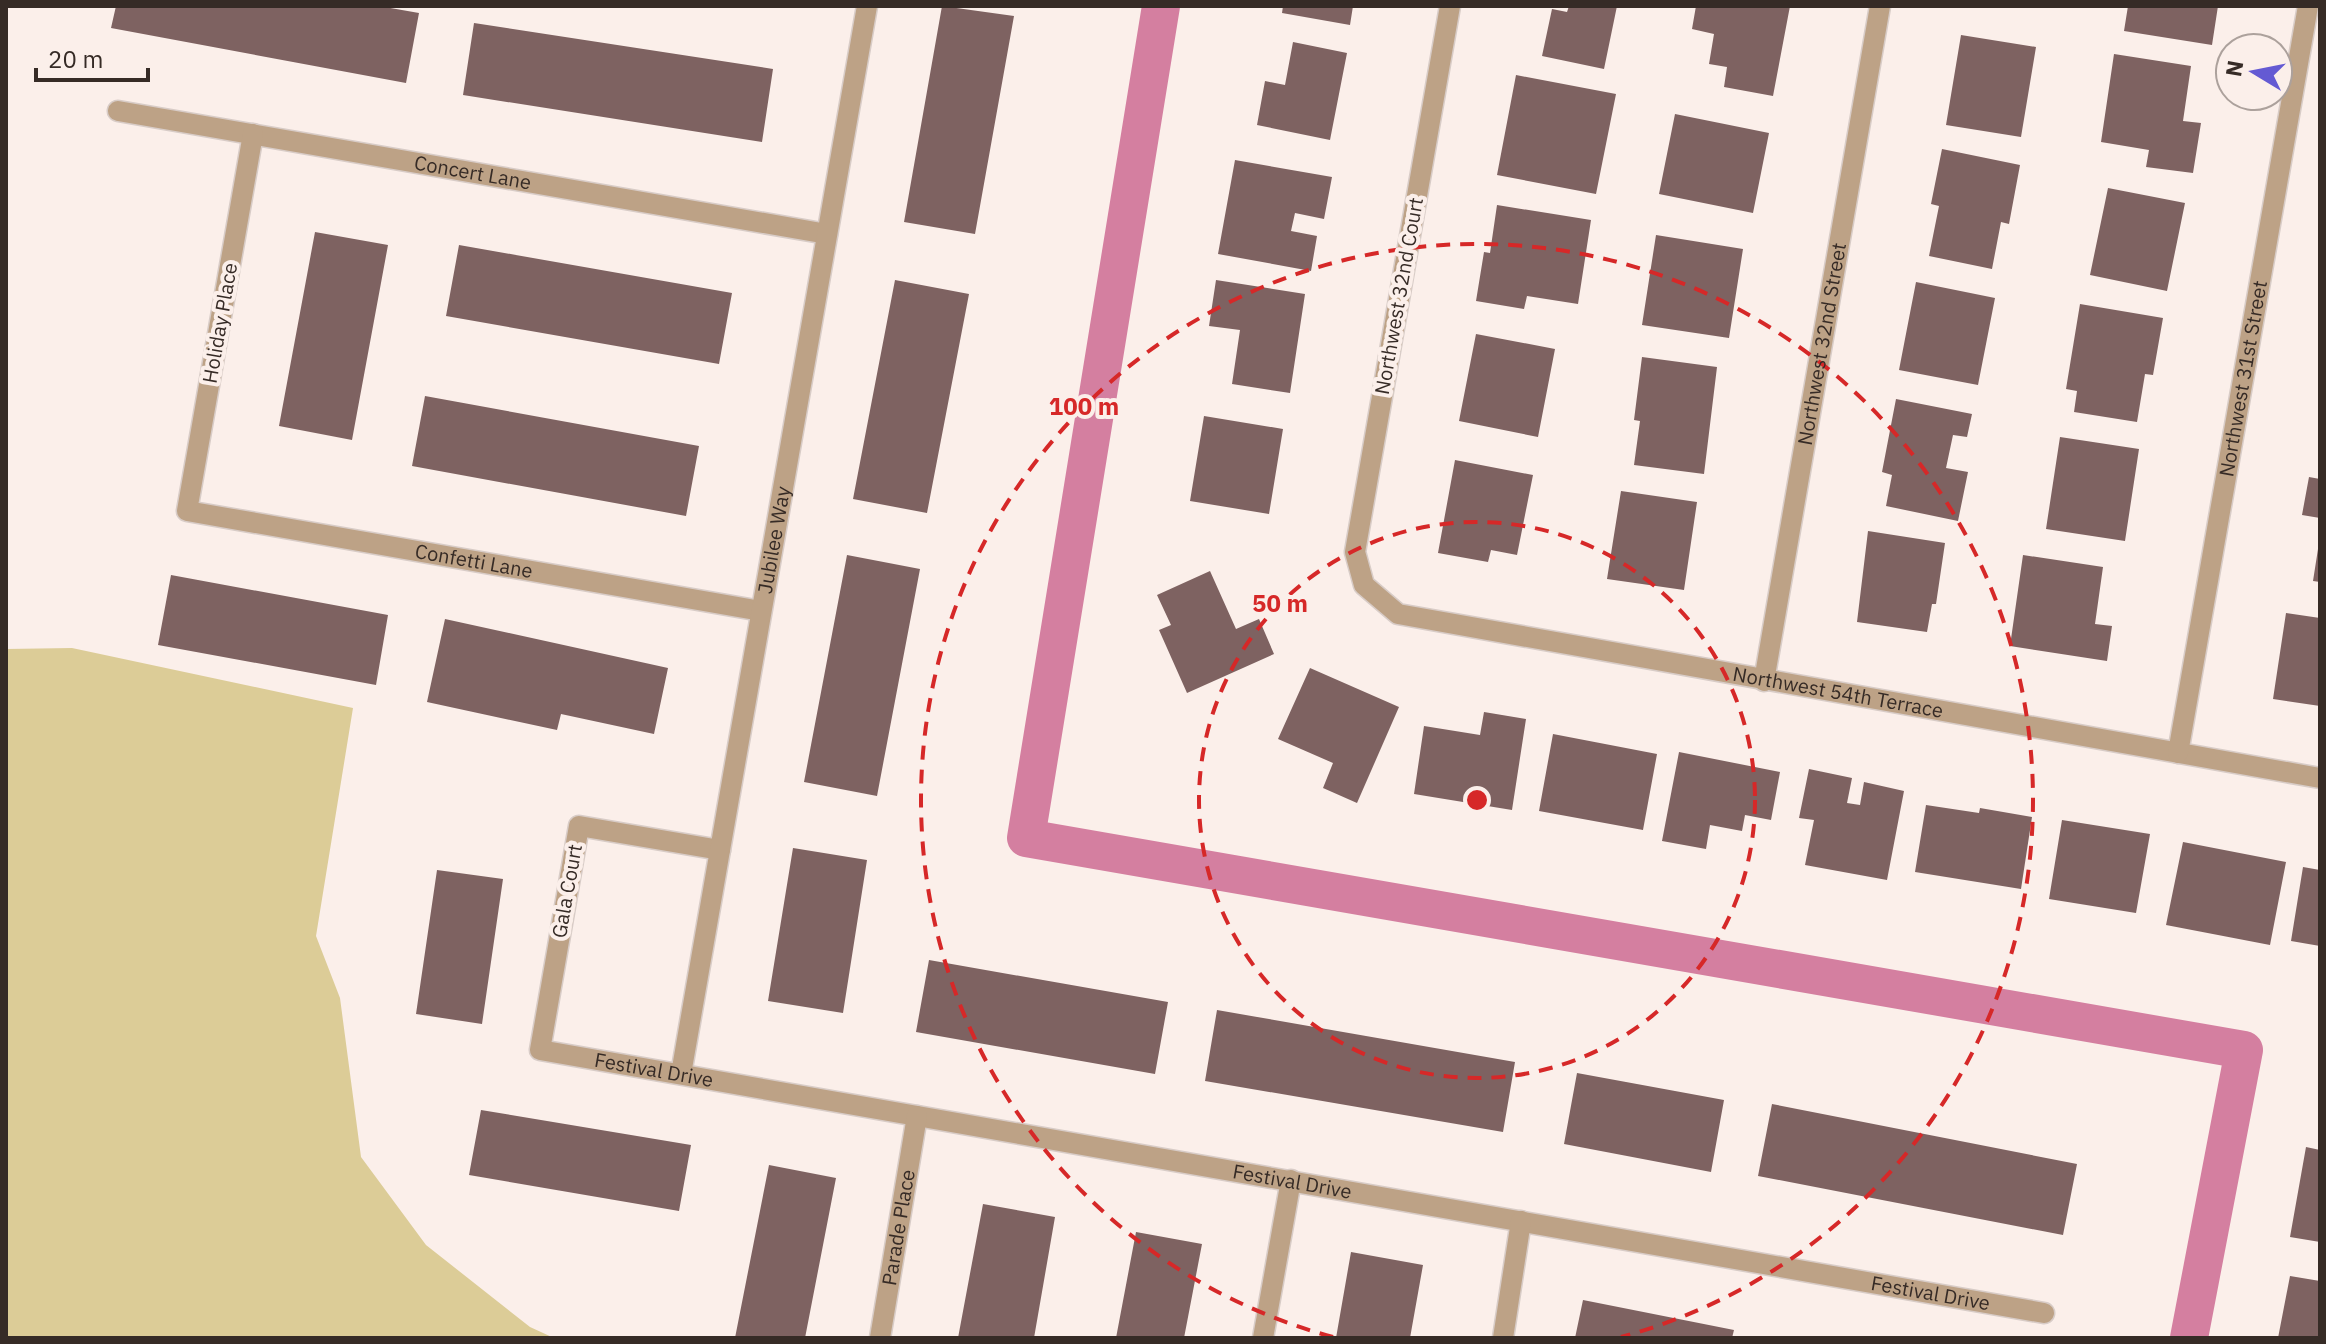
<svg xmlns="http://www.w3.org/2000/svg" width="2326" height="1344" viewBox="0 0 2326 1344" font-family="'IBM Plex Sans',sans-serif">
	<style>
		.green { fill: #dccc97 }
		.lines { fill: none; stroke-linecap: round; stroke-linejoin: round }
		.canal { stroke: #d47fa0; stroke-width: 38 }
		.building { fill: #7e6261 }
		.minor-casing { stroke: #d8ccc7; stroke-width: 23 }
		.minor { stroke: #bda286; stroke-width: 20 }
		.ring { fill: none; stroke: #d62828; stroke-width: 4; stroke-dasharray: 14 10 }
		.labels { text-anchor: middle; stroke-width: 8; stroke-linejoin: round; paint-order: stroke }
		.street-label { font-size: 20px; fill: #362b26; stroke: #fbefea }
		.centre { fill: #d62828; stroke: #fbefea; stroke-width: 4 }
		.ring-label { font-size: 24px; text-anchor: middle; font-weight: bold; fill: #d62828; stroke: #fbefea; stroke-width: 8; stroke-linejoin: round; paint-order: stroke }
	</style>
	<rect width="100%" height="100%" fill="#fbefea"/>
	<path class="green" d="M72,648L353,708L316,936L340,998L361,1157L426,1245L530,1327L554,1338H6V649Z"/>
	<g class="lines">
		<path class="canal" d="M1161,6L1026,838L2244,1050L2189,1338"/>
	</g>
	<path class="building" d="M116,6H379L419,13L406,83L111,28Z
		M942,6L1014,16L975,234L904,222Z
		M1283,6H1353L1350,25L1282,13Z
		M1569,6H1617L1604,69L1542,56L1552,9L1567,12Z
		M1696,6H1790L1773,96L1724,87L1727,67L1709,64L1714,34L1692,29Z
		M2128,6H2218L2212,45L2124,31Z
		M474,23L773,69L762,142L463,95Z
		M1961,35L2036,47L2021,137L1946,125Z
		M1293,42L1347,53L1330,140L1257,125L1265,81L1285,85Z
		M2114,54L2191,66L2183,121L2201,123L2193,173L2146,167L2149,150L2101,142Z
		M1516,75L1616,94L1596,194L1497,175Z
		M1675,114L1769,133L1753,213L1659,194Z
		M1942,149L2020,165L2009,224L2001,222L1992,269L1929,256L1939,206L1931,204Z
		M1235,160L1332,177L1324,219L1295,213L1291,231L1317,236L1311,271L1218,254Z
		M2108,188L2185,203L2167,291L2090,275Z
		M1497,205L1591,220L1578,304L1527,296L1524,309L1476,301L1484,252L1490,253Z
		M315,232L388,245L352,440L279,426Z
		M1656,235L1743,249L1729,338L1642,325Z
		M459,245L732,293L719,364L446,316Z
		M895,280L969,294L927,513L853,499Z
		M1216,280L1305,294L1290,393L1232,384L1240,330L1209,326Z
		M1916,282L1995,298L1978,385L1899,370Z
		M2080,304L2163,318L2153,375L2145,374L2137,422L2074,412L2077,391L2066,389Z
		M1476,334L1555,349L1538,437L1459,421Z
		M1642,357L1717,367L1704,474L1634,465L1640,421L1634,420Z
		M425,396L699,446L686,516L412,466Z
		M1896,399L1972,414L1967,437L1953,435L1946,468L1968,472L1958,521L1886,506L1892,475L1882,472Z
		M1204,416L1283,429L1269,514L1190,501Z
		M2060,437L2139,449L2125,541L2046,529Z
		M1455,460L1533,475L1517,555L1491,550L1488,562L1438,553Z
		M2309,477L2320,479V518L2302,515Z
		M1621,491L1697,502L1684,590L1607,579Z
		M1868,531L1945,543L1936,604H1932L1927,632L1857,622Z
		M2318,549L2320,550V582L2313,581Z
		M847,555L920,569L877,796L804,782Z
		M2023,555L2103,567L2095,624L2112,626L2107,661L2010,646Z
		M1210,571L1236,629L1259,619L1274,654L1187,693L1159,630L1171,625L1157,595Z
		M171,575L388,615L376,685L158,645Z
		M2286,613L2320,618V706L2273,699Z
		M445,619L668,668L654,734L561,714L557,730L427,702Z
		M1310,668L1399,707L1357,803L1323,788L1333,763L1278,739Z
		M1484,712L1526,719L1512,810L1414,794L1424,726L1480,735Z
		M1553,734L1657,754L1643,830L1539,811Z
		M1679,752L1780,772L1771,820L1745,815L1742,831L1710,825L1706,849L1662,841Z
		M1809,769L1852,778L1847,803L1860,805L1864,782L1904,791L1887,880L1805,865L1814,820L1799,818Z
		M1926,805L1979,813L1980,808L2032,817L2021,889L1915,872Z
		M2062,820L2150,834L2136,913L2049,899Z
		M2183,842L2286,862L2270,945L2166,925Z
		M793,848L867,860L843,1013L768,1001Z
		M2303,867L2320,870V946L2291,941Z
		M437,870L503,879L482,1024L416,1014Z
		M929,960L1168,1002L1155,1074L916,1032Z
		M1217,1010L1515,1062L1503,1132L1205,1081Z
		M1577,1073L1724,1100L1711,1172L1564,1144Z
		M1772,1104L2077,1164L2063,1235L1758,1176Z
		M481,1110L691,1145L679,1211L469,1175Z
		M2306,1147L2320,1150V1242L2290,1237Z
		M769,1165L836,1178L805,1338H735Z
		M983,1204L1055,1217L1034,1338H958Z
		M1136,1232L1202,1244L1184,1338H1116Z
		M1351,1252L1423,1265L1410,1338H1336Z
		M2290,1276L2320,1281V1338H2278Z
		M1583,1300L1734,1330L1732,1338H1575Z"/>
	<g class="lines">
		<g class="minor-casing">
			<g id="minor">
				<path id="s1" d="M1450,6L1355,552L1364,585L1398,614L2320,778"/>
				<path id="s2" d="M118,111L827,234"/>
				<path id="s3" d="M253,134L187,511L761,611"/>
				<path id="s4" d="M1764,681L1880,6"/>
				<path id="s5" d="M2178,753L2308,6"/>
				<path id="s6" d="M720,850L579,826L540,1050L2044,1313"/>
				<path id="s7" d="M681,1074L867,6"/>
				<path id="s8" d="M880,1338L917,1116"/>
				<path d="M1263,1338L1291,1180"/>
				<path d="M1503,1338L1521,1221"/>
			</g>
		</g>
		<use href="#minor" class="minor"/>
	</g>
	<g class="ring">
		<circle cx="1477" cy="800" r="278"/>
		<path d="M1333 1337A556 556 0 1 1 1621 1337"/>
	</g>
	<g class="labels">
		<g class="street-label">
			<text dy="7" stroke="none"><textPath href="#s2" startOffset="360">Concert Lane</textPath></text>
			<text transform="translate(1399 296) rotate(-80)" y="7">Northwest 32nd Court</text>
			<text transform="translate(220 323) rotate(-80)" y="7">Holiday Place</text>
			<text dy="7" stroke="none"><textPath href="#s4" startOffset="342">Northwest 32nd Street</textPath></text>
			<text dy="7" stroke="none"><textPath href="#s5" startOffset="380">Northwest 31st Street</textPath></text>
			<text dy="7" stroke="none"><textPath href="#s7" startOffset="542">Jubilee Way</textPath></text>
			<text dy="7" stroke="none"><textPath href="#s3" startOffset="674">Confetti Lane</textPath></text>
			<text dy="7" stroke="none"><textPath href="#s1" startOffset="1080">Northwest 54th Terrace</textPath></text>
			<text transform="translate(567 891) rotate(-80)" y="7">Gala Court</text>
			<text dy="7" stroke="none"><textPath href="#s6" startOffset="486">Festival Drive</textPath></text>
			<text dy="7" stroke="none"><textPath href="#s6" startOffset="1134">Festival Drive</textPath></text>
			<text dy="7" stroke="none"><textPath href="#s8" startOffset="112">Parade Place</textPath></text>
			<text dy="7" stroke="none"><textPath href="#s6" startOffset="1782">Festival Drive</textPath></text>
		</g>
	</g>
	<circle cx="1477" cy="800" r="12" class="centre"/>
	<g class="ring-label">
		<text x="1084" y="415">100 m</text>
		<text x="1280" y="612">50 m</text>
	</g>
	<rect width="2326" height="1344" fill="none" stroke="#362b26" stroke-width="16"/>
	<g transform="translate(2254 72) rotate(280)"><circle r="38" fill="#fbefea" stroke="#aca19c" stroke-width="2"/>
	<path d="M0-6L14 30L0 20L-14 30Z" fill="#645ad3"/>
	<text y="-12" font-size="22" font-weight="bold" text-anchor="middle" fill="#362b26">N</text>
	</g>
	<path d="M36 68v12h112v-12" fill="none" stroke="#362b26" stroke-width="4"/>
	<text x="48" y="68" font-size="24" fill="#362b26" stroke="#fbefea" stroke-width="6" paint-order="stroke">20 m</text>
</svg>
